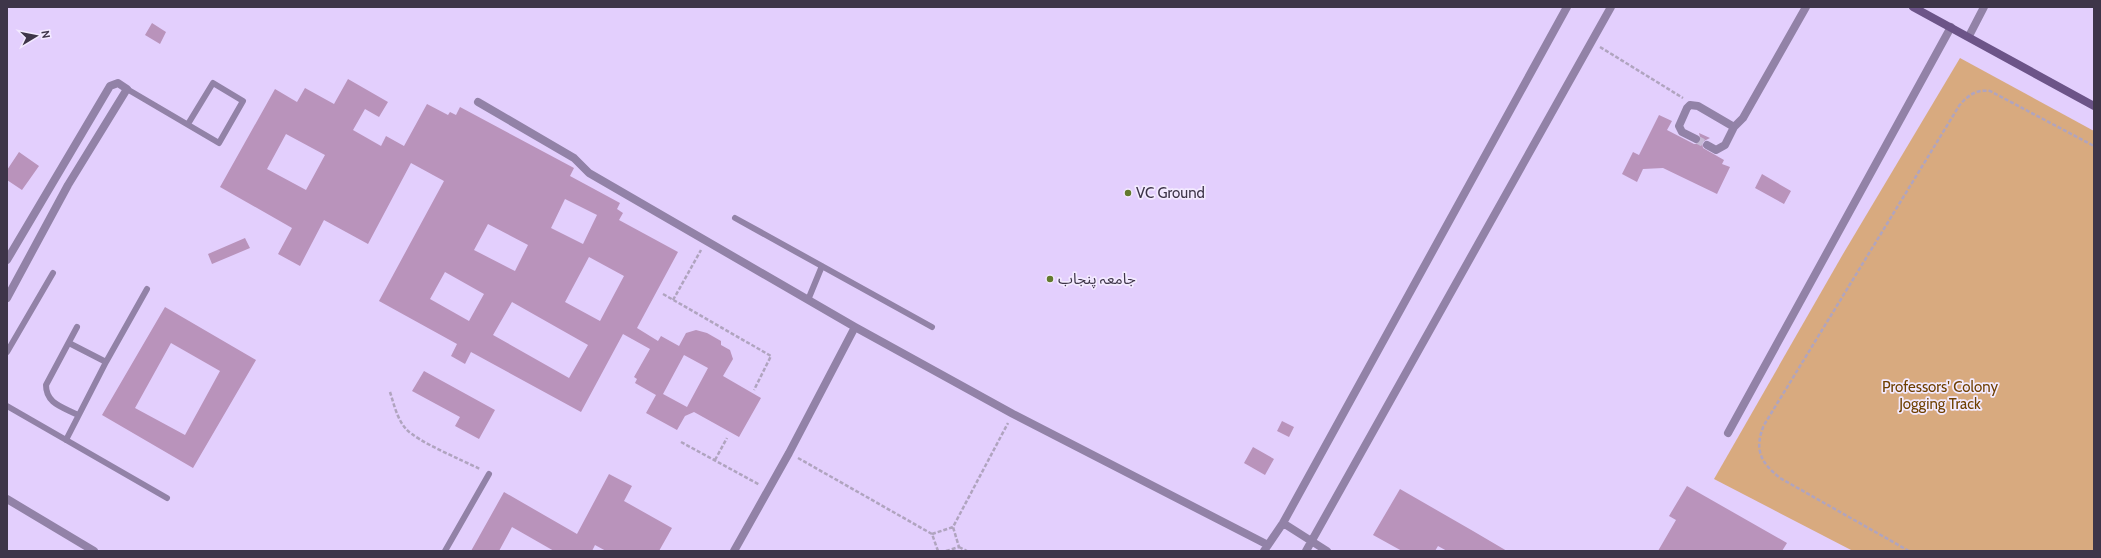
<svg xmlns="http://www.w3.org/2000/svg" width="2101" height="558" viewBox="0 0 2101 558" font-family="Cabin,'Noto Sans Arabic',sans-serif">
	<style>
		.built { fill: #e3cffd }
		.green { fill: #d8aa7f }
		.building { fill: #b993bb; fill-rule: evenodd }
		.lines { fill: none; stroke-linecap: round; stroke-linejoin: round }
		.street-tunnel { stroke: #c6bad6; stroke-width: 8; stroke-dasharray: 8 4; stroke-linecap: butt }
		.path { stroke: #b0a4bf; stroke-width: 2.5; stroke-dasharray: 4 2; stroke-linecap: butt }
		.lane { stroke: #9282a7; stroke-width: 6 }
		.street { stroke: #9282a7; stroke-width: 8 }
		.secondary { stroke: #6c5488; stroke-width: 8 }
		.poi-dot { fill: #627a2d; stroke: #f3eaff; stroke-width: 1.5 }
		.labels { text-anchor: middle; stroke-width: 3.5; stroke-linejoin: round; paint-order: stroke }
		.poi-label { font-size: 15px; fill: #3e3549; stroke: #f3eaff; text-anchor: start }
		.park-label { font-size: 15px; fill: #6e3f00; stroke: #f3eaff }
	</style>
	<rect width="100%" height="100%" fill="#e8dbf9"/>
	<path class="built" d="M7,7H2094V551H7Z"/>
	<path class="green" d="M1960,58L2094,131V551H1853L1714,479L1843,254Z"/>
	<path class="building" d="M152,23L166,32L160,44L145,35Z
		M348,79L388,102L379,117L365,109L353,130L381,146L386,136L404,146L427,104L448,115L450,112L456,115L460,107L574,168L570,176L620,203L617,209L623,213L619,220L678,252L637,328L658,341L661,336L679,346L686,333L696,330L707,333L721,341V345L730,350L733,359L723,376L761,398L739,437L694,412L685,416L677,430L646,413L656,395L635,383L637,379L634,377L650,349L623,334L581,412L471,352L465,364L451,356L457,344L379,301L444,181L411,163L368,244L324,220L300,266L278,254L292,228L220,187L275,89L297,102L305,88L334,104ZM286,134L325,155L306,190L267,169ZM565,199L597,215L583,244L551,228ZM488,224L528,245L515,271L474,250ZM589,257L624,276L600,321L565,302ZM445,272L484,294L469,321L430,299ZM512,302L588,345L569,378L493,335ZM684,355L708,368L687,407L663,394Z
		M1659,115L1672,121L1667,130L1694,144H1699L1701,141L1699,133L1710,138L1702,142L1703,148L1724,160L1722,164L1730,167L1717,194L1663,168L1643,169L1637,182L1622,174L1633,152L1639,155Z
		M19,152L39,166L22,190L7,180V170Z
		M1762,174L1791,191L1784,204L1755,188Z
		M245,238L250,248L212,264L208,254Z
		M165,307L256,360L193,468L102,415ZM171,343L220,371L185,435L135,408Z
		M424,371L495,410L479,439L455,426L460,417L412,391Z
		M1282,421L1294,427L1289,437L1277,431Z
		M1253,447L1274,459L1265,475L1244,463Z
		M609,474L632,486L624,501L672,528L659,551H606L595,545L592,551H554L512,527L499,551H471L504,492L577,534Z
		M1687,486L1787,543L1782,551H1658L1676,520L1669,516Z
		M1400,489L1473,531L1507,551H1447L1438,546L1435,551H1402L1373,535Z"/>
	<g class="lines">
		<path class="street-tunnel" d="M1696,139L1707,145"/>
		<path class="path" d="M1600,47L1683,98
			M663,294L771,356L754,390
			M673,300L701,250
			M390,392C394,404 397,419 406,429C418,442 462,460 480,469
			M681,442L760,485
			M798,458L932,534
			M715,460L727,438
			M959,547L967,551
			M938,551L932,534L953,527L1008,423
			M946,551L959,547L953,527
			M1909,551L1780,478C1760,462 1754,449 1764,425L1959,106C1967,96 1976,89 1990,91L2094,146"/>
		<path class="lane" d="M127,89L219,143L243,101L213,83L188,124
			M735,218L932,327
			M808,300L822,266
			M77,327L46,385C46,404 63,407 78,415
			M69,343L106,362
			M7,352L53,273
			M7,406L167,498
			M66,440L106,362L147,289
			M445,551L489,474"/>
		<path class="street" d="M1969,36L1984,7
			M478,102L574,158L589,173L855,327L1013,414L1268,545
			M1696,139L1682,132L1679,126L1687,108L1690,105L1698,106L1734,127
			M1707,145L1716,150L1725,145L1734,127L1743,118L1806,7
			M7,260L110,86L118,83L127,89L68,185L7,298
			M1728,433L1951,27
			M7,499L94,551
			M1283,523L1327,551
			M734,551L789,453L855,327
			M1264,551L1283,523L1567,7
			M1306,551L1611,7"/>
		<path class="secondary" d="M1913,7L2094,106"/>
	</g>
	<g class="poi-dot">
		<circle cx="1128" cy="193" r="4"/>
		<circle cx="1050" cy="279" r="4"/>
	</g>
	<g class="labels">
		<g class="poi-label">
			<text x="1136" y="198">VC Ground</text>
			<text x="1058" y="284">جامعہ پنجاب</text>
		</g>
		<g class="park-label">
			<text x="1940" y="392">Professors' Colony<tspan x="1940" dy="17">Jogging Track</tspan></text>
		</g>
	</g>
	<rect width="2101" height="558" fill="none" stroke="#3e3549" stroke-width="16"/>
	<g transform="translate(36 36) rotate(80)" stroke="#f3eaff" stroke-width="3" paint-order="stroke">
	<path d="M0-3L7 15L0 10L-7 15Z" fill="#3e3549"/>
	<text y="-6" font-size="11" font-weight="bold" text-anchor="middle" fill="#3e3549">N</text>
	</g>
</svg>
